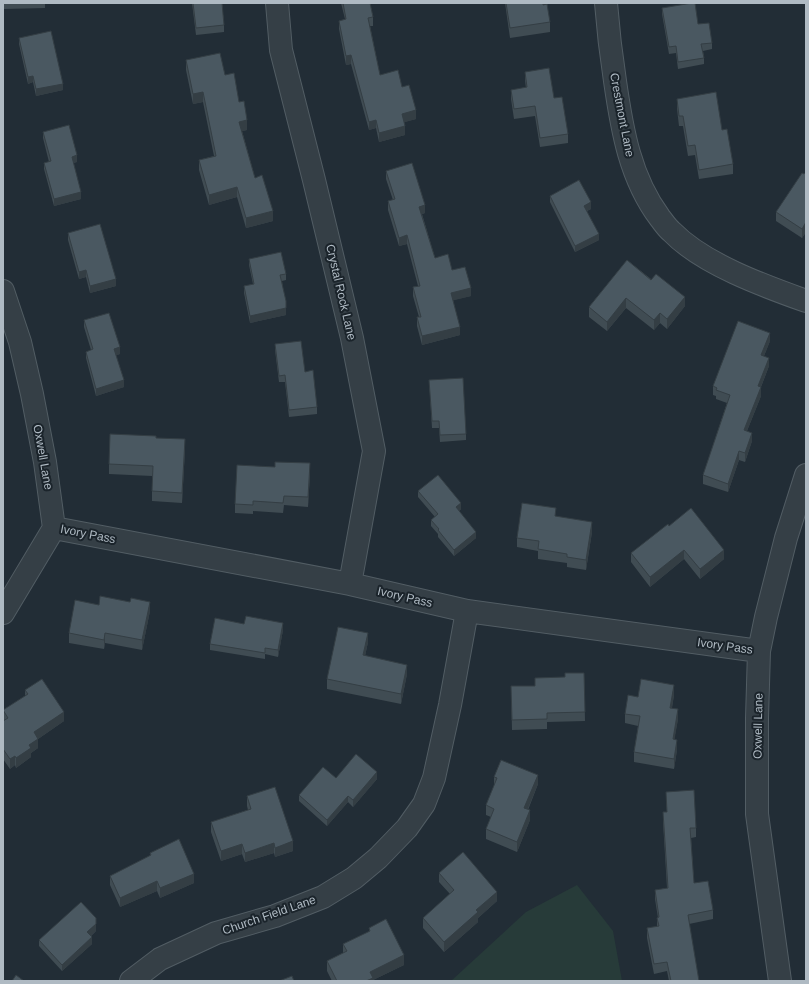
<svg xmlns="http://www.w3.org/2000/svg" width="809" height="984" viewBox="0 0 809 984" font-family="Helvetica,sans-serif">
	<style>
		.green { fill: #273b39 }
		.lines { fill: none; stroke-linecap: round; stroke-linejoin: round }
		.minor-casing { stroke: #525d64; stroke-width: 24 }
		.minor { stroke: #353f46; stroke-width: 22 }
		.wall { fill: #404c53 }
		.shaded-wall { fill: #343e44 }
		.building { fill: #4a5861; stroke: #343e44 }
		.labels { text-anchor: middle; stroke-width: 4; stroke-linejoin: round; paint-order: stroke }
		.street-label { font-size: 12px; fill: #afbac3; stroke: #1b242b }
	</style>
	<rect width="100%" height="100%" fill="#222d36"/>
	<path class="green" d="M577,885L613,931L622,981H451L526,912Z"/>
	<g class="lines">
		<g class="minor-casing">
			<path id="minor" d="M277,3L281,50L314,180L352,338L374,451L350,584
				M606,3C608,29 611,55 615,81C622,130 630,178 660,218C664,223 667,228 672,232C703,264 764,286 806,301
				M3,291L20,342L32,394L45,462L54,528L3,613
				M54,528L350,584L467,611L759,651
				M131,981L160,959L216,933L275,916L323,897L354,878L378,858L407,828L424,804L434,778L450,705L467,611
				M780,981L757,814V718L759,651L766,617L786,538L806,475"/>
		</g>
		<use href="#minor" class="minor"/>
	</g>
	<path class="wall" d="M4,3H45V8L4,9Z
		M192,3H222L224,25V32L196,35Z
		M341,3H370L373,17V26H370L380,75L402,87L416,119L404,122L405,135L379,142L376,128L369,130L351,64L346,65L339,29V21L345,19Z
		M505,3H543L550,22V32L510,38Z
		M662,8L698,24L712,43V49L703,51L704,58V64L678,69L676,53L669,54L662,14Z
		M19,38L63,90L36,96L33,82L28,84L19,44Z
		M186,60L225,75L239,102L247,130L242,131L255,178L273,221L246,228L237,197L209,205L199,170V160L214,156L203,102L193,104L186,70Z
		M525,72L554,98L568,134V143L540,147L535,116L514,119L511,99V90L526,88L525,81Z
		M677,99L722,130L733,164V174L699,179L695,155L688,156L683,126H679L677,109Z
		M43,132L77,162L73,163L81,199L54,206L44,169V163L49,162L43,138Z
		M386,171L425,213L422,214L435,258L452,270L471,296L453,300L460,335L422,345L417,326V317H419L413,296V287L418,286L407,244L399,246L388,210V201L393,200L386,179Z
		M806,172V232L802,238L776,221V212Z
		M550,196L591,209L587,211L599,240L575,252L550,202Z
		M68,233L116,286L90,293L86,277L79,279L68,240Z
		M249,259L286,274V280L282,281L286,315L250,323L244,293V286L253,284L249,265Z
		M627,260L685,306L667,329L660,323L654,330L626,308L607,331L589,317V307Z
		M84,320L120,354L116,355L124,387L96,396L86,358V352L91,350L84,327Z
		M770,341L764,356L769,366L761,387V396L747,431L752,441L745,462L739,460L728,492L703,484V475L727,403L716,399V396L713,395V386Z
		M275,344L305,372L317,407V414L289,417L285,382H279L275,350Z
		M429,380L466,434V440L440,442L439,428H432Z
		M156,438L185,449L182,503L152,501V476L109,474V464Z
		M310,473L308,507L284,505L283,513L253,511V514L235,513V504Z
		M418,491L461,509L459,511L476,538L454,556L438,537V534L431,526V520L435,517L418,497Z
		M556,517L592,532L586,570L567,567V563L538,559V551L517,547V538Z
		M669,526L724,559L700,579L684,559L650,587L631,562V553Z
		M99,605L150,611L142,650L105,643L104,649L69,643V633Z
		M244,624L283,630L278,657L265,654V659L210,650V644Z
		M368,642L365,656L407,674L401,704L327,689V679Z
		M584,673L585,721L547,722V729L512,730L511,686H535L565,677Z
		M25,690L64,721L38,739V748L31,753V757L16,768L15,765L10,769L3,759V710L25,696Z
		M674,695L672,708L678,719L674,740L677,750L674,769L634,762V752L638,726L625,723V714L638,697Z
		M494,777L538,784L528,810L530,820L517,852L486,839V829L491,817L486,815V805L494,786Z
		M336,778L377,779L353,807L348,802L327,826L299,801V795Z
		M666,792L696,828V837L691,838L694,883L713,910V919L689,924L699,981H669L667,971L654,974L647,938V928L657,927V918H658L655,899V890L667,888L663,822V812H667Z
		M247,796L293,851L275,857L274,853L245,862L242,854L221,861L211,832V822L248,810L247,806Z
		M150,853L194,883L160,898L157,891L120,907L110,885V876L150,856Z
		M439,873L497,901L478,918V922L444,952L423,928V918L450,894L439,882Z
		M369,928L404,965L373,980V981H332L327,971V961L343,953V944L369,932Z
		M96,931L91,936L92,944L62,971L39,946V940Z"/>
	<path class="shaded-wall" d="M351,55V64L346,65V56Z
		M33,76V82L28,84V77Z
		M63,84V90L36,96V89Z
		M203,92V102L193,104V94Z
		M416,110V119L402,123V114Z
		M247,120V130L239,132V122Z
		M376,120V128L369,130V122Z
		M405,126V135L379,142V133Z
		M77,155V162L72,163V157Z
		M237,187V197L209,205V195Z
		M81,192V199L54,206V199Z
		M591,202V209L584,212V206Z
		M425,205V213L419,215V207Z
		M273,211V221L246,228V218Z
		M806,222V232L802,238V229Z
		M599,234V240L575,252V246Z
		M407,235V244L399,246V238Z
		M86,270V277L79,279V272Z
		M116,279V286L90,293V286Z
		M471,288V296L451,301V293Z
		M685,297V306L667,329V319Z
		M626,298V308L607,331V322Z
		M286,308V315L250,323V316Z
		M660,313V323L654,330V320Z
		M460,327V335L422,345V336Z
		M770,333V341L761,363V355Z
		M120,347V354L114,356V349Z
		M769,358V366L758,394V386Z
		M124,380V387L96,396V389Z
		M761,387V396L744,438V430Z
		M752,433V441L745,462V453Z
		M185,439V449L182,503V493Z
		M739,451V460L728,492V484Z
		M310,463V473L308,507V497Z
		M461,503V509L456,514V507Z
		M592,522V532L586,570V560Z
		M476,532V538L454,556V550Z
		M684,550V559L650,587V577Z
		M724,550V559L700,579V569Z
		M150,602V611L142,650V640Z
		M283,623V630L278,657V650Z
		M105,633V643L104,649V640Z
		M368,633V642L363,665V655Z
		M407,665V674L401,704V694Z
		M674,685V695L670,718V708Z
		M678,709V719L673,749V739Z
		M64,712V721L38,739V748L31,753V757L16,768V758L29,745L34,732Z
		M677,740V750L674,769V759Z
		M15,756V765L10,769V759Z
		M377,772V779L353,807V800Z
		M538,775V784L524,818V808Z
		M348,796V802L327,826V820Z
		M530,810V820L517,852V842Z
		M293,841V851L275,857V848Z
		M274,843V853L245,862V853Z
		M242,844V854L221,861V851Z
		M194,874V883L160,898V888Z
		M157,881V891L120,907V898Z
		M497,892V901L478,918V922L444,952V942L476,910Z
		M96,924V931L87,939V932Z
		M92,937V944L62,971V965Z
		M404,955V965L373,980V981H366L370,972Z"/>
	<path class="building" d="M193,3H222L224,25L196,28Z
		M343,3H370L373,17L368,18L380,75L398,70L402,87L409,85L416,110L402,114L405,126L379,133L376,120L369,122L351,55L346,56L339,21L346,19Z
		M506,3H543V5L547,4L550,22L510,28Z
		M692,3H695L698,24L709,23L712,43L701,44L704,58L678,62L676,46L669,47L662,8Z
		M51,31L63,84L36,89L33,76L28,77L19,38Z
		M220,53L225,75L234,73L239,102L244,101L247,120L239,122L255,178L262,175L273,211L246,218L237,187L209,195L199,160L216,156L203,92L193,94L186,60Z
		M549,68L554,98L562,97L568,134L540,138L535,106L514,109L511,90L527,87L525,72Z
		M716,92L722,130L727,129L733,164L699,170L695,145L688,146L683,116H679L677,99Z
		M69,125L77,155L72,157L81,192L54,199L44,163L51,161L43,132Z
		M412,163L425,205L419,207L435,258L448,254L452,270L465,267L471,288L451,293L460,327L422,336L417,317H421L413,287L420,286L407,235L399,238L388,201L395,199L386,171Z
		M806,172V222L802,229L776,212L802,173L804,174Z
		M579,180L591,202L584,206L599,234L575,246L550,196Z
		M100,224L116,279L90,286L86,270L79,272L68,233Z
		M281,252L286,274L280,275L286,301V308L250,316L244,286L254,284L249,259Z
		M627,260L651,280L656,274L685,297L667,319L660,313L654,320L626,298L607,322L589,307Z
		M109,313L120,347L114,349L124,380L96,389L86,352L93,349L84,320Z
		M738,321L770,333L761,355L769,358L758,386L761,387L744,430L752,433L745,453L739,451L728,484L703,475L730,395L716,390L717,388L713,386Z
		M301,341L305,372L313,370L317,407L289,410L285,375L279,376L275,344Z
		M463,378L466,434L440,435L439,421H432L429,380Z
		M110,434L156,436V438L185,439L182,493L152,491L153,466L109,464Z
		M275,462L310,463L308,497L284,496L283,503L253,501V505L235,504L237,465L275,467Z
		M438,475L461,503L456,507L476,532L454,550L438,530L439,529L431,520L438,514L418,491Z
		M522,503L556,508L555,516L592,522L586,560L567,557V554L538,549L539,541L517,538Z
		M691,508L724,550L700,569L684,550L650,577L631,553L668,524L669,526Z
		M100,596L130,602L131,598L150,602L142,640L105,633L104,640L69,633L75,600L99,605Z
		M246,616L283,623L278,650L265,648V653L210,644L215,618L244,624Z
		M338,627L368,633L363,655L407,665L401,694L327,679Z
		M565,673H584L585,712L547,713V719L512,720L511,686H535V678L565,677Z
		M42,679L64,712L34,732L38,739L29,745L31,748L16,758L15,756L10,759L3,749V721L8,718L3,710L28,694L25,690Z
		M641,679L674,685L670,708L678,709L673,739L677,740L674,759L634,752L640,716L625,714L628,695L638,697Z
		M356,754L377,772L353,800L348,796L327,820L299,795L323,767L336,778Z
		M501,760L538,775L524,808L530,810L517,842L486,829L494,809L486,805L497,778L494,777Z
		M275,787L293,841L275,848L274,843L245,853L242,844L221,851L211,822L251,809L247,796Z
		M694,790L696,828H690L694,883L708,881L713,910L688,915L699,981H671L667,962L654,964L647,928L659,926L657,918L659,917L655,890L668,888L663,812H667L666,792Z
		M179,839L194,874L160,888L157,881L120,898L110,876L151,855L150,853Z
		M463,852L497,892L476,910L478,912L444,942L423,918L454,890L439,873Z
		M81,902L96,918V924L87,932L92,937L62,965L39,940Z
		M386,919L404,955L370,972L373,978L366,981H337L327,961L347,951L343,944L370,931L369,928Z
		M16,975L24,981H12Z
		M292,976L294,981H279Z"/>
	<g class="labels">
		<g class="street-label">
			<text transform="translate(622 115) rotate(79)" y="4">Crestmont Lane</text>
			<text transform="translate(341 292) rotate(77)" y="4">Crystal Rock Lane</text>
			<text transform="translate(43 457) rotate(80)" y="4">Oxwell Lane</text>
			<text transform="translate(88 534) rotate(11)" y="4">Ivory Pass</text>
			<text transform="translate(405 597) rotate(13)" y="4">Ivory Pass</text>
			<text transform="translate(725 646) rotate(8)" y="4">Ivory Pass</text>
			<text transform="translate(758 726) rotate(-89)" y="4">Oxwell Lane</text>
			<text transform="translate(269 915) rotate(-19)" y="4">Church Field Lane</text>
		</g>
	</g>
	<rect width="809" height="984" fill="none" stroke="#afbac3" stroke-width="8"/>
</svg>
